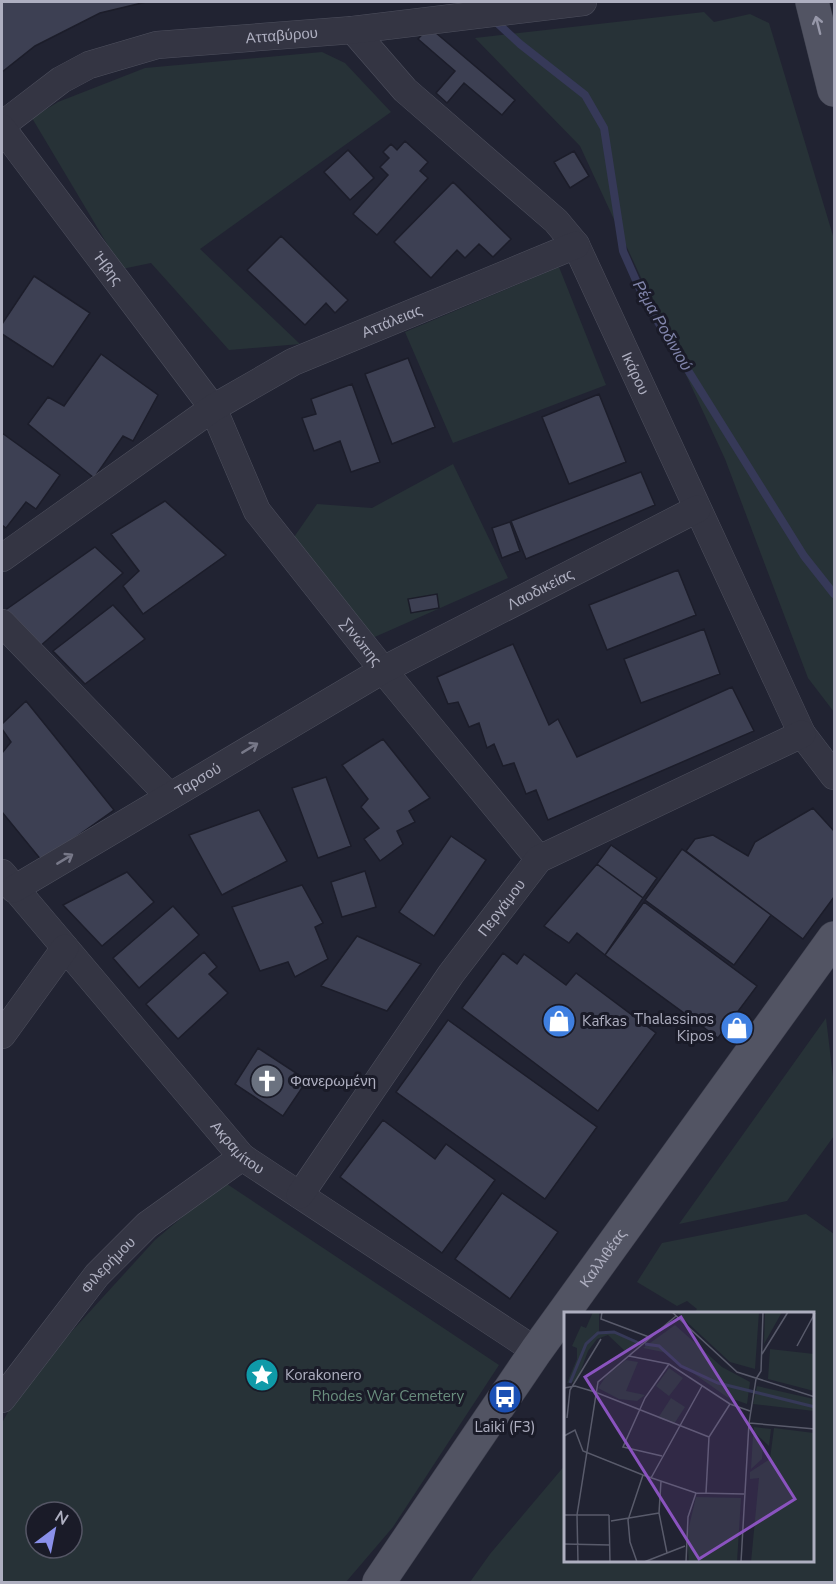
<svg xmlns="http://www.w3.org/2000/svg" width="836" height="1584" viewBox="0 0 836 1584" font-family="'Nunito Sans',sans-serif">
	<style>
		.green { fill: #273237; fill-rule: evenodd }
		.lines { fill: none; stroke-linecap: round; stroke-linejoin: round }
		.stream { stroke: #363958; stroke-width: 8 }
		.building { fill: #3d4053; stroke: #1c1d2a; stroke-width: 1.5 }
		.minor-casing { stroke: #4e505e; stroke-width: 28 }
		.major-casing { stroke: #3d3f4d; stroke-width: 34 }
		.minor { stroke: #343543; stroke-width: 27 }
		.major { stroke: #525463; stroke-width: 33 }
		.oneway { stroke: #9798a9 }
		.oneway2 { stroke: #777888 }
		.labels { text-anchor: middle; stroke-width: 6; stroke-linejoin: round; paint-order: stroke }
		.street-label { font-size: 15px; fill: #aeafc0; stroke: #1a1b28 }
		.poi-label { font-size: 15px; fill: #aeafc0; stroke: #1a1b28; text-anchor: start }
		.park-label { font-size: 15px; fill: #698d7d; stroke: #1a1b28 }
		.water-label { font-size: 16px; font-style: italic; fill: #8185ab; stroke: #1a1b28 }
		.inset-river { fill: none; stroke: #363958; stroke-width: 3 }
		.inset-road { fill: none; stroke: #595b6b; stroke-width: 1.5 }
		.view { fill: #8a53bf; fill-opacity: 0.15; stroke: #8a53bf; stroke-width: 3 }
		.inset-edge { fill: none; stroke: #aeafc0; stroke-width: 3 }
	</style>
	<rect width="100%" height="100%" fill="#212332"/>
	<path class="green" d="M704,12L714,22L750,14L769,23L834,239V712L808,678L725,459L580,146L475,38Z
		M322,52L345,63L391,112L200,249L300,344L229,350L151,263L122,269L32,118L58,102L145,68Z
		M559,267L606,385L453,443L405,332Z
		M453,464L508,578L368,640L292,540L317,504L372,508Z
		M826,1018L834,1085V1136L787,1201L679,1224Z
		M224,1182L499,1365L393,1527L346,1582H2V1423L22,1386L155,1240ZM36,1512H72V1548H36Z
		M806,1214L834,1234V1582H470L490,1554L566,1464V1562H814V1314H693L697,1309L687,1301L677,1306L637,1282L662,1243Z"/>
	<g class="lines">
		<path class="stream" d="M493,19L520,44L585,95L604,128L623,251L646,303L804,556L834,594"/>
	</g>
	<path class="building" d="M2,2H146L100,13L35,46L2,72Z
		M429,27L515,100L502,115L464,83L447,103L436,93L455,71L418,39Z
		M405,141L428,162L420,171L428,178L377,235L353,214L388,175L380,167L389,158L383,152L391,144L397,150Z
		M348,150L374,178L350,200L324,172Z
		M574,151L589,176L570,188L554,162Z
		M453,182L511,239L493,257L479,244L465,258L457,250L431,278L394,242Z
		M281,236L348,300L335,313L326,303L305,325L247,270Z
		M34,276L90,313L53,367L2,334V324Z
		M101,354L158,395L133,441L123,436L94,478L28,424L48,397L64,406Z
		M408,358L435,427L392,444L365,374Z
		M352,384L380,462L351,472L340,441L314,451L302,418L316,414L311,399Z
		M599,394L626,462L569,484L542,417Z
		M2,433L60,475L36,509L26,502L6,528L2,525Z
		M641,472L655,505L526,559L511,521Z
		M165,501L226,555L143,614L123,586L139,571L111,534Z
		M510,522L520,551L502,558L492,528Z
		M95,547L123,573L38,648L4,611Z
		M678,570L696,615L607,650L589,605Z
		M437,594L439,608L411,613L408,599Z
		M113,605L145,639L85,684L53,651Z
		M704,629L720,674L641,703L624,659Z
		M513,644L549,725L558,719L577,757L732,687L754,731L548,820L536,790L526,794L514,763L503,766L494,744L487,748L479,723L469,727L458,702L448,704L437,677Z
		M26,701L114,810L42,861L2,812V753L11,742L2,729V724Z
		M383,739L430,798L409,811L415,822L397,831L403,844L380,861L364,839L379,828L361,807L368,799L342,765Z
		M326,777L351,846L318,858L292,788Z
		M813,808L834,831V897L803,939L686,851L695,839L713,835L748,856L755,842Z
		M259,810L287,861L222,895L189,835Z
		M451,836L486,860L434,936L399,912Z
		M611,845L657,878L643,898L597,864Z
		M682,849L771,915L734,965L645,900Z
		M597,864L643,898L605,955L577,933L569,943L544,926Z
		M365,871L376,907L342,917L331,882Z
		M127,872L154,902L102,946L63,905Z
		M302,885L323,923L315,927L328,959L295,977L288,962L260,971L232,907Z
		M644,902L757,986L718,1038L605,955Z
		M173,906L199,935L139,988L113,958Z
		M357,936L421,964L387,1011L321,986Z
		M204,952L217,967L209,974L228,993L178,1039L146,1004Z
		M503,953L517,964L524,954L566,985L576,973L656,1033L598,1111L462,1008Z
		M448,1020L597,1127L545,1199L396,1092Z
		M258,1048L296,1073L293,1078L304,1085L283,1116L235,1084Z
		M383,1120L435,1159L446,1144L495,1180L442,1253L340,1177Z
		M502,1193L558,1232L510,1299L455,1259Z"/>
	<g class="lines">
		<g class="minor-casing">
			<g id="minor">
				<path id="s1" d="M353,30L405,90L556,221L576,245L802,734L834,776"/>
				<path id="s2" d="M2,125L61,80L89,65L157,45L353,30L583,2"/>
				<path id="s3" d="M2,128L213,408L257,511L383,670L539,859"/>
				<path id="s4" d="M2,558L213,408L293,362L576,245"/>
				<path d="M2,623L169,796"/>
				<path id="s5" d="M2,873L242,1157L536,1351"/>
				<path id="s6" d="M14,889L383,670L697,509"/>
				<path d="M2,1035L65,948"/>
				<path id="s7" d="M300,1195L451,974L539,859L802,734"/>
				<path id="s8" d="M2,1399L97,1275L147,1225L242,1157"/>
			</g>
		</g>
		<g class="major-casing">
			<g id="major">
				<path d="M812,2L834,90"/>
				<path id="s9" d="M379,1582L536,1351L834,938"/>
			</g>
		</g>
		<use href="#minor" class="minor"/>
		<use href="#major" class="major"/>
	</g>
	<defs><path id="oneway-shaft" d="M-6 0H5M1.5-3L5.5 0L1.5 3" fill="none" stroke-width="1.6" stroke-linecap="round" stroke-linejoin="round" transform="scale(1.5)"/></defs>
	<use class="oneway" href="#oneway-shaft" transform="translate(818 25) rotate(-104)"/>
	<g class="oneway2">
		<use href="#oneway-shaft" transform="translate(250 748) rotate(-31)"/>
		<use href="#oneway-shaft" transform="translate(65 859) rotate(-31)"/>
	</g>
	<defs>
		<g id="shop-disc" transform="scale(1.725)"><circle r="9.5" fill="#3f7fe0" stroke="#1a1b28"/><path d="M-5-2.5h2.3a2.7 3.5 0 0 1 5.4 0H5L5.5 6h-11ZM-1.5-2.5h3a1.5 2.3 0 0 0-3 0Z" fill="#fff"/></g>
		<g id="church-disc" transform="scale(1.725)"><circle r="9.5" fill="#6b7280" stroke="#1a1b28"/><path d="M-1.2-6h2.4v3.5h3.3v2.4h-3.3V6h-2.4V-.1h-3.3v-2.4h3.3Z" fill="#fff"/></g>
		<g id="sight-disc" transform="scale(1.725)"><circle r="9.5" fill="#0f9aa8" stroke="#1a1b28"/><path d="M0-6L1.8-2.2L6-1.7L2.9 1.2L3.7 5.4L0 3.3L-3.7 5.4L-2.9 1.2L-6-1.7L-1.8-2.2Z" fill="#fff"/></g>
		<g id="bus-disc" transform="scale(1.725)"><circle r="9.5" fill="#1a4fb4" stroke="#1a1b28"/><path d="M-5-6H5V4H4V6H2V4H-2V6H-4V4H-5ZM-3.5-4V0h7V-4ZM-3.5 1.2v1.5H-2V1.2ZM2 1.2v1.5H3.5V1.2Z" fill="#fff"/></g>
	</defs>
	<g fill-rule="evenodd">
		<use href="#shop-disc" x="559" y="1021"/>
		<use href="#shop-disc" x="737" y="1028"/>
		<use href="#church-disc" x="267" y="1081"/>
		<use href="#sight-disc" x="262" y="1375"/>
		<use href="#bus-disc" x="505" y="1397"/>
	</g>
	<g class="labels">
		<g class="street-label">
			<text dy="5" stroke="none"><textPath href="#s2" startOffset="302">Ατταβύρου</textPath></text>
			<text dy="5" stroke="none"><textPath href="#s3" startOffset="176">Ήβης</textPath></text>
			<text dy="5" stroke="none"><textPath href="#s4" startOffset="458">Αττάλειας</textPath></text>
			<text dy="5" stroke="none"><textPath href="#s1" startOffset="452">Ικάρου</textPath></text>
			<text dy="5" stroke="none"><textPath href="#s6" startOffset="606">Λαοδικείας</textPath></text>
			<text dy="5" stroke="none"><textPath href="#s3" startOffset="630">Σινώπης</textPath></text>
			<text dy="5" stroke="none"><textPath href="#s6" startOffset="214">Ταρσού</textPath></text>
			<text dy="5" stroke="none"><textPath href="#s7" startOffset="351">Περγάμου</textPath></text>
			<text dy="5" stroke="none"><textPath href="#s5" startOffset="362">Ακραμίτου</textPath></text>
			<text dy="5" stroke="none"><textPath href="#s9" startOffset="394">Καλλιθέας</textPath></text>
			<text dy="5" stroke="none"><textPath href="#s8" startOffset="171">Φιλερήμου</textPath></text>
		</g>
		<g class="poi-label">
			<text x="714" y="1024" text-anchor="end">Thalassinos<tspan x="714" dy="17">Kipos</tspan></text>
			<text x="582" y="1026">Kafkas</text>
			<text x="290" y="1086">Φανερωμένη</text>
			<text x="285" y="1380">Korakonero</text>
			<text x="505" y="1432" text-anchor="middle">Laiki (F3)</text>
		</g>
		<g class="park-label">
			<text x="388" y="1401">Rhodes War Cemetery</text>
		</g>
		<g class="water-label">
			<text transform="translate(663 325) rotate(60)" y="6">Ρέμα Ροδινιού</text>
		</g>
	</g>
	<g transform="translate(564 1312)">
		<rect width="250" height="250" fill="#212332"/>
		<path d="M29,0H35V21L49,19L76,30L61,39L44,23L33,27L24,39L13,69L3,71L13,47V36L8,34L17,14L22,16ZM112,0H195L191,57L166,50ZM201,0H218L200,32ZM111,13L158,55L186,70L183,92L163,85L99,40L79,36ZM206,37L250,42V79L204,67ZM62,48L74,50L62,79L81,83L73,89L55,87L34,76L43,63ZM105,56L119,66L105,84L92,74ZM193,74L250,87V99L189,92ZM107,86L121,95L110,112L94,106ZM190,115L207,117L205,134L190,120ZM210,116L250,121V250H187L195,166L186,167V160L206,147ZM189,123L199,134L198,147L187,157ZM132,185L177,186L173,250H125L123,223Z" fill="#273237"/>
		<path class="inset-river" d="M81,32L95,34L117,54L154,71L251,95M6,71L22,32L34,21L50,20L77,32"/>
		<path class="inset-road" d="M38,0L37,7L85,25M108,0L173,60L251,85M233,34L251,1M198,42L224,0M65,44L105,52L166,92L186,99M192,67L197,59L199,0M0,76L11,74L31,80L145,125M3,106L6,78L37,27M185,111L251,117M0,124L11,118L19,139L79,163L132,181L180,182M98,144L59,135L81,86L105,52M87,166L138,74M97,169L95,201L103,241M142,181L145,125L166,92M0,203H45M45,203L46,250M47,209L95,201M0,232L46,233M14,250L13,203L34,70L112,4M73,250L66,230L64,208L79,163M80,250L121,234M122,250L124,205L132,181M177,250L185,111L192,67"/>
		<path class="view" d="M117,5L231,187L135,247L21,65Z"/>
		<rect width="250" height="250" class="inset-edge"/>
	</g>
	<rect width="836" height="1584" fill="none" stroke="#aeafc0" stroke-width="6"/>
	<g transform="translate(54 1530) rotate(32)"><circle r="28" fill="#1a1b28" stroke="#555665" stroke-width="1.5"/>
	<path d="M0-4.5L10 22L0 15L-10 22Z" fill="#8a90ea"/>
	<text y="-9" font-size="16" font-weight="bold" text-anchor="middle" fill="#aeafc0">N</text>
	</g>
</svg>
